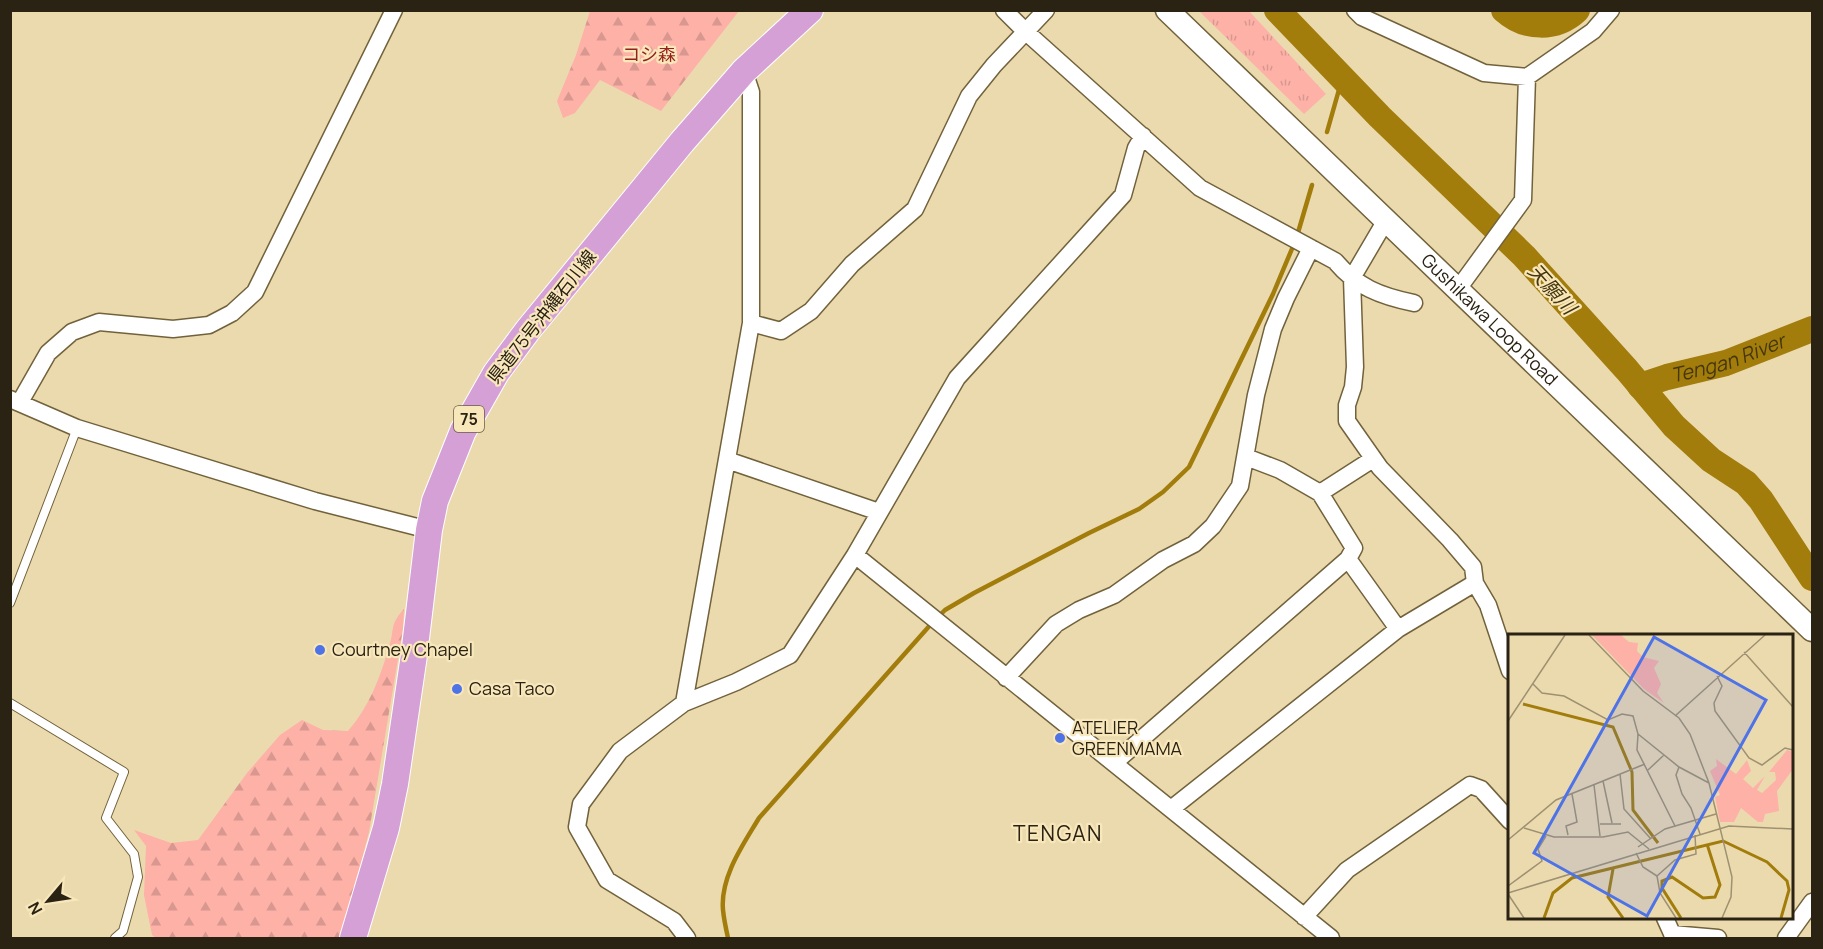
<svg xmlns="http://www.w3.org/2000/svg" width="1823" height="949" viewBox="0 0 1823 949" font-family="Manrope,'Noto Sans JP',sans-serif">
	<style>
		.grass { fill: url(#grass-tufts) }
		.forest { fill: url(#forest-firs) }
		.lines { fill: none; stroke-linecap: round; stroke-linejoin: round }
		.stream { stroke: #a27d0c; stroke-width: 4.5 }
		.river { stroke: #a27d0c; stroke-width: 26 }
		.service-casing { stroke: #72623b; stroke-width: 10 }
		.minor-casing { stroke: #72623b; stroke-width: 19 }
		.secondary-casing { stroke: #72623b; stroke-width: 25 }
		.primary-casing { stroke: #fff; stroke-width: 28 }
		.service { stroke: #fff; stroke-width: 8 }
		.minor { stroke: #fff; stroke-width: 16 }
		.secondary { stroke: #fff; stroke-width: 22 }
		.primary { stroke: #d5a0d5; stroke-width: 26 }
		.poi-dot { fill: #4e73e7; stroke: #f9e7bc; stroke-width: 2 }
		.labels { text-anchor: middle; stroke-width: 4.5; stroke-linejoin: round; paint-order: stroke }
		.shield { fill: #f9e7bc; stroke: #685e46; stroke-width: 1.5 }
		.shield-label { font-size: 16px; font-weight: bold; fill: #2a2313 }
		.park-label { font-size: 18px; fill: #94211d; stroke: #f9e7bc }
		.street-label { font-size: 18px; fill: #2a2313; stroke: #f9e7bc }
		.poi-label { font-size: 18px; fill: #2a2313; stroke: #f9e7bc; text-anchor: start }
		.water-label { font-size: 20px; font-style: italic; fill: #45360c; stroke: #f9e7bc }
		.quarter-label { font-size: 21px; letter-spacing: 1.5px; fill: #2a2313; stroke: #f9e7bc }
		.inset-river { fill: none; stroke: #a27d0c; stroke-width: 3 }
		.inset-road { fill: none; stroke: #9e9171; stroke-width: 1.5 }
		.view { fill: #4e73e7; fill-opacity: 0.15; stroke: #4e73e7; stroke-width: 3 }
		.inset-edge { fill: none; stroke: #2a2313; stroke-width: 3 }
	</style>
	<defs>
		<pattern id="grass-tufts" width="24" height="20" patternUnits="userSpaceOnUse" patternTransform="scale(1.5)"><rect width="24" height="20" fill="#fdb1a7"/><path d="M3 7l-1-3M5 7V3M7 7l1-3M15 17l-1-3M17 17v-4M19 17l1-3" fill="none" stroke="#d9988f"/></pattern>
		<pattern id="forest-firs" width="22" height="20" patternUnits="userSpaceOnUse" patternTransform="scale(1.5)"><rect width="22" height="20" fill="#fdb1a7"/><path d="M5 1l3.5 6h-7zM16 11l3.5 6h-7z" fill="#d9988f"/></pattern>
	</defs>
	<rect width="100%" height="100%" fill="#ecdaaf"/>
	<path class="grass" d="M1199,11H1249L1326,94L1304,114Z"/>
	<path class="forest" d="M590,11V10L739,11L661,111L600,80L575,113L563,118L557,101L576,55Z
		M404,609L403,629L369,832L352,897L339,938H156L152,935L144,895L146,846L134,830L171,843L198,840L247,773L280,735L302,720L323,730L348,731C369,707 380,678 389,647C395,629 389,625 404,609Z"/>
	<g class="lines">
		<path class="stream" d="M1327,132L1342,79
			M1297,236L1312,185
			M938,617L945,610L974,593L1089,533L1139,509L1163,492L1189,467L1273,294L1294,244
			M728,938C726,929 724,920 723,910C720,877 743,845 759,818L932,623"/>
		<g class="river">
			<path d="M1277,10L1380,117L1524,256L1627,370L1674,426L1711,460L1746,483L1761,500L1812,578"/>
			<path d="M1504,10C1525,29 1556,30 1577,10"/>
			<path id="s1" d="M1640,386L1667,377L1726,363L1812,329"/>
		</g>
		<g class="service-casing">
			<path id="service" d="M10,603L77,428
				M10,703L124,772L106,818L134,854L138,877L123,931L115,938"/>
		</g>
		<g class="minor-casing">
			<path id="minor" d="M1004,10L1025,31L1200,188L1335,261C1357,287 1380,296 1414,303
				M1355,10L1362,17L1484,73L1527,77L1593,31L1611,10
				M1386,220L1352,278L1355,367L1353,387L1347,405V421L1380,468L1450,540L1473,567L1475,583L1488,605L1510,671
				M1458,289L1523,200L1527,77
				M751,323L781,331L811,311L852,264L915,209L969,96L994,65L1046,10
				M10,399L77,428L315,501L429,530
				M20,402L48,353L72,332L99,322L173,329L209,325L232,313L255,292L394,10
				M1246,457L1280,470L1320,493L1373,459
				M727,460L879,512
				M855,555L1331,938
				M1348,559L1398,629
				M1006,678L1056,624L1079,610L1114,595L1163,560L1194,544L1213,526L1240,486L1256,395L1273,329L1286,298L1311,248
				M684,703L751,323V92L744,71
				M1114,763L1348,559L1354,548L1320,493
				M1171,809L1398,629L1475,583
				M1304,917L1347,870L1470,785L1481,789L1510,821
				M1665,918L1674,938
				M1672,934L1718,938
				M687,938L674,921L607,880L577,827L581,804L620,751L684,703L736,682L790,655L855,555L957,378L1123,195L1136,148L1143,136
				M1786,938L1812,902"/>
		</g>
		<g class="secondary-casing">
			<g id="secondary">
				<path id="s2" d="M1167,10L1812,630"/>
			</g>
		</g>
		<g class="primary-casing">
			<path id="primary" d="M353,938L386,828L395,784L414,655L429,530L435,501L463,431L496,373L528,330L682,142L744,71L810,10"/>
		</g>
		<use href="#service" class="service"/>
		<use href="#minor" class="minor"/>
		<use href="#secondary" class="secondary"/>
		<use href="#primary" class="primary"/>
	</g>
	<g class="poi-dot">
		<circle cx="320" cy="650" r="6"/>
		<circle cx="457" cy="689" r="6"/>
		<circle cx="1060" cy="738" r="6"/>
	</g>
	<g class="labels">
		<rect class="shield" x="454" y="406" width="30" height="26" rx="4.5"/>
		<g class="shield-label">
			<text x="469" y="425">75</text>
		</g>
		<g class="park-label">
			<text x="649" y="61">コシ森</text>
		</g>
		<g class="street-label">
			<text transform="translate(542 317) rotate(-52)" y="6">県道75号沖縄石川線</text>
			<text dy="6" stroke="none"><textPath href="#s2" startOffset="447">Gushikawa Loop Road</textPath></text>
		</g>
		<g class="poi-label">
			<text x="332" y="656">Courtney Chapel</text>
			<text x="469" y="695">Casa Taco</text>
			<text x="1072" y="734">ATELIER<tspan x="1072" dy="21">GREENMAMA</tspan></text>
		</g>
		<g class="water-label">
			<text transform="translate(1552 289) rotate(48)" y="7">天願川</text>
			<text dy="7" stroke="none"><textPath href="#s1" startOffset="92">Tengan River</textPath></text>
		</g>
		<g class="quarter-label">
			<text x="1058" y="841">TENGAN</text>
		</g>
	</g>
	<g transform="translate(1508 634)">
		<rect width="285" height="285" fill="#ecdaaf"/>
		<path d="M84,1H113L121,8L130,9L129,17L135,23L151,27L146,34L153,50L149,59L156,69L136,55ZM279,116L285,118V135L269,157L271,177L257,180L255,188H250L233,174L226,188H212L207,163L212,161L202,137L209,132L208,125L228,140L239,126L243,137L235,145L245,154L257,142L249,156L254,159L268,146L267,138H261Z" fill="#fdb1a7"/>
		<path class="inset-river" d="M15,70L105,93L124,138L125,176L150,209M105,235L100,263L115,284M36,284L45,259L64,244L215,207L259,228L279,247L281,256L273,284M173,284L154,254V247L164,243L195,264L207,263L212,251L199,210"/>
		<path class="inset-road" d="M81,1L135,57L171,84L182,100L201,149L224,243L223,263L214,284M236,18L285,73M209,42L214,52L206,69L207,77L241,124L254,131L277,114L285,116M25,50L34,59L56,62L100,86L114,80L125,82L130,100L129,116L167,192M167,82L257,1M0,87L57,1M130,100L171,133L201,149M171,133L168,141L174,160L183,174L192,200M140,136L156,121M112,140L116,175L143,205M95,147L104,189M86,151L92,202M92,190H113M16,194L46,203H95L120,198L141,215M60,201L58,192L69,188L64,160M0,206L48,166L137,130M130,213L157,195L208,180M128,219L135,233L149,242M0,252L34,227L30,215L38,202M0,259L221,192L285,195M0,260L16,284M168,284L152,259L149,242L167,226L188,220L187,201"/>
		<path class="view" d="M146,3L258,66L139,282L26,219Z"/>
		<rect width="285" height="285" class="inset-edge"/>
	</g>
	<rect width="1823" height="949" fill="none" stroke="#2a2313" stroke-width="24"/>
	<g transform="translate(48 901) rotate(241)" stroke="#f9e7bc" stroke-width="4.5" paint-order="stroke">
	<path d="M0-4.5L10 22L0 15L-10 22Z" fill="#2a2313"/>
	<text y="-9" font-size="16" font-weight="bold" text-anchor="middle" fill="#2a2313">N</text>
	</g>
</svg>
